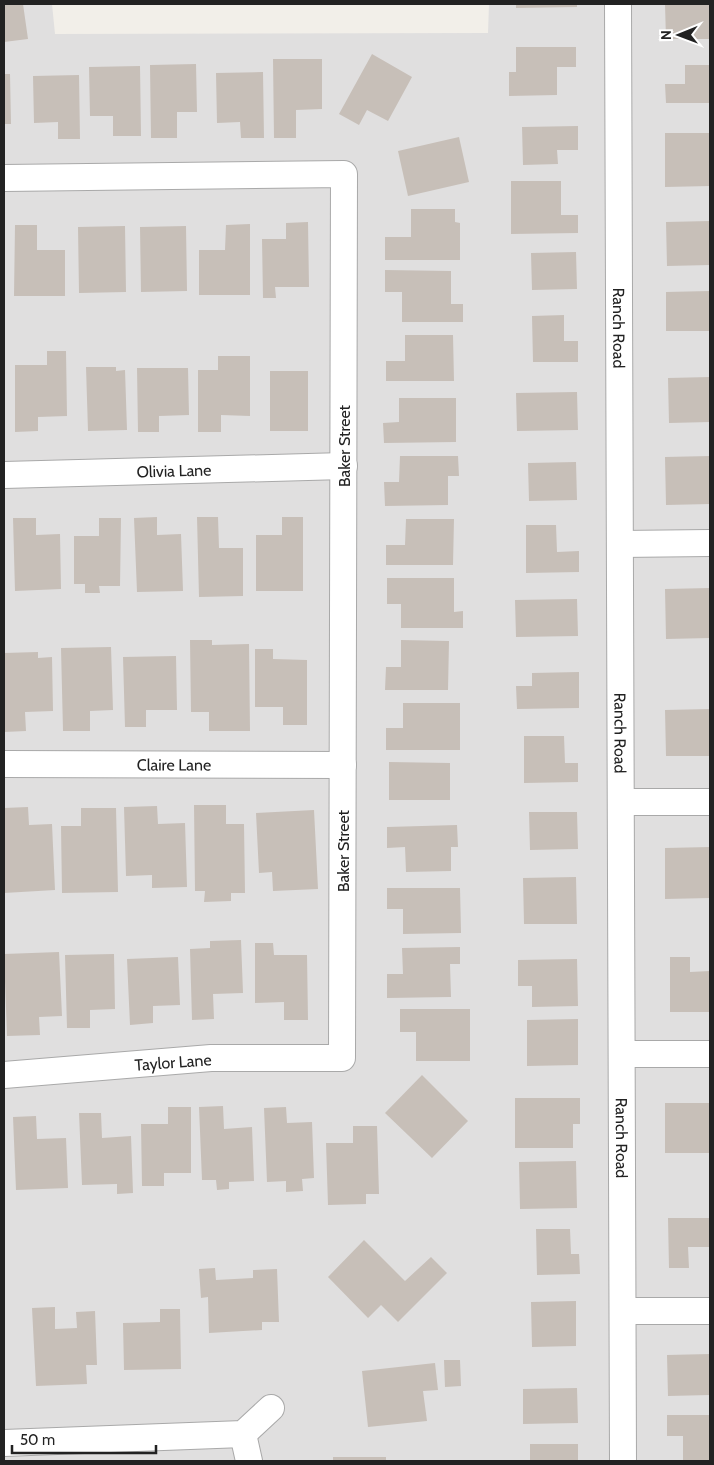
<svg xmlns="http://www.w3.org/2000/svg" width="714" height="1465" viewBox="0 0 714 1465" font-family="Cabin,sans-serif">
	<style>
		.residential { fill: #e0dfdf }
		.building { fill: #c7bfb8 }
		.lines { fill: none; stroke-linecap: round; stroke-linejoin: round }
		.minor-casing { stroke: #a9a9a9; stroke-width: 28 }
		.minor { stroke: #fff; stroke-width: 26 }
		.labels { text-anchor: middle; stroke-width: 4; stroke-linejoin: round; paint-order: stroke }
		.street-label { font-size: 16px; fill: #222; stroke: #fff }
	</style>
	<rect width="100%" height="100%" fill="#f2efe9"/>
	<path class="residential" d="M4,4H52L55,34L488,33L489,4H710V1461H4Z"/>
	<path class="building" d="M4,4H23L28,39L4,42Z
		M516,4H577V7L516,8Z
		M665,4H710V39H666Z
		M516,47H576V67H557V95L509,96V72H516Z
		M372,54L412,77L388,121L367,110L359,125L339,114Z
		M273,59H322V109L296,110V138H274Z
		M196,64L197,112H177V138H151L150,65Z
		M685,65H710V103H666L665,84H685Z
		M140,66L141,136H113V116H90L89,67Z
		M263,72L264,138H241L240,122L217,123L216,73Z
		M4,74H10L11,124H4Z
		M79,75L80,139H58V122L34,123L33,76Z
		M578,126V150H557L558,164L523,165L522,127Z
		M665,133H710V186L665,187Z
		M459,137L469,182L408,196L398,151Z
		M511,181H561V215H578V233L511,234Z
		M411,209H455V222L460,223V260H385V237H411Z
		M710,221V265L667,266L666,222Z
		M308,222L309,287H275L276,298H263L262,239H286V223Z
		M250,224V295H199V250H225L226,225Z
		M15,225H37V250H65V296H14Z
		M125,226L126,292L79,293L78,227Z
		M186,226L187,291L141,292L140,227Z
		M576,252L577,289L532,290L531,253Z
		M385,270L451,271V304H463V322H402V292H385Z
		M710,291V331H666V292Z
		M564,315V341H578V362H533L532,316Z
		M405,335H453L454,381H386V361H405Z
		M47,351H66L67,416L38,417V431L15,432V365H47Z
		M218,356H250V416L221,415V432H198V370H218Z
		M86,367H116V371L125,370L127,430L88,431Z
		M137,368H188L189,415L159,416V432H138Z
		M270,371H308V431H270Z
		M710,377V422L669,423L668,378Z
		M577,392L578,430L517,431L516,393Z
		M399,398H456V442L384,443L383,423L399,422Z
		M400,456H458L459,476H448V505L385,506L384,482H399Z
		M710,456V504L666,505L665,457Z
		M576,462L577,500L529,501L528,463Z
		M157,517V535L181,534L183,591L137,592L134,518Z
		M197,517H218L219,548H243V596L199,597Z
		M282,517H303V591H256V535H282Z
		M13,518H36V535L60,534L61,589L15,591Z
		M99,518H121L120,586H99L100,593H85V584H74V536H99Z
		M406,519H454L453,565H386V545H405Z
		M526,525H556L557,552L579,551V572L526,573Z
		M387,578H454V612L463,611V628H401V604H387Z
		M710,588V638L666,639L665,589Z
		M577,599L578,636L516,637L515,600Z
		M190,640H212V645L249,644L250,731H209V712H191Z
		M401,640L449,641L448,690H385L386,667H401Z
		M111,647L113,710L90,711V731H63L61,648Z
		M255,649H273V659L307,660V725H283V707H255Z
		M38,652V658L52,657L53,711L25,712L26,731L4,732V653Z
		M176,656L177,710H146V727H125L123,657Z
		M579,672V708L517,709L516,686H532V673Z
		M403,703H460V750H386V728H403Z
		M710,709V756H666L665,710Z
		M524,736H564L565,763H578V782L524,783Z
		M389,762L450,763V800H389Z
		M194,805H226V824H244L245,893H231V901L204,902L205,891H195Z
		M157,806L158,824L185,823L187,887L152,888V875L126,876L124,807Z
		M28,807L29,825L52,824L55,890L4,893V808Z
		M81,808H116L118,892L62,893L61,826H81Z
		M314,810L318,889L273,891L272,872L259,873L256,813Z
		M529,812H577L578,849L530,850Z
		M457,825L458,847H451V871L406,872L405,847L387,848V827Z
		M710,847V898L665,899V848Z
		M576,877L577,924H524L523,878Z
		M387,888H460L461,933L403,934V909H387Z
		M241,940L243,993L213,994L214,1019L192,1020L190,949L210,948V941Z
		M255,943H273L274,955H307L308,1020H284V1002L255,1003Z
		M460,947V964H450L451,997L387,998V974H403L402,948Z
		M59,952L62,1016L39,1017L40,1035L7,1036L4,954Z
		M114,954L115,1009L90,1010V1028H67L65,955Z
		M178,957L180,1005L153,1006V1023L130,1025L127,959Z
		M670,957H690V972L710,971V1012H670Z
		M577,959L578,1006L532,1007V986H518V960Z
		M400,1009H470V1061H416V1032H400Z
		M578,1019V1065L527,1066V1020Z
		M422,1075L468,1121L432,1158L385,1113Z
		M515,1098H580V1124H573V1148H515Z
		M665,1103H710V1153H665Z
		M223,1106L224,1129L252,1127L254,1181L229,1182V1189L217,1190L216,1180H202L199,1107Z
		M168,1107H191V1173H164V1186H142L141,1124H168Z
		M286,1107L287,1123L312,1122L314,1178L302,1179L303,1191L286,1192V1181L267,1182L264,1108Z
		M79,1113H101L102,1138L131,1136L133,1193L117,1194V1184L82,1185Z
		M36,1116L37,1139L66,1138L68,1188L16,1190L13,1117Z
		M353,1126H377L379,1194H366V1204L328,1205L326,1143H353Z
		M576,1161L577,1208L520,1209L519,1162Z
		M668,1218H710V1247H688L689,1268H669Z
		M536,1229H570L571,1254H579L580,1274L537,1275Z
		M364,1240L405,1281L431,1257L447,1273L398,1322L381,1305L368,1318L328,1277Z
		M215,1268L216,1280L253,1278V1270L277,1269L279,1322H262V1330L209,1333L208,1297L201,1298L199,1269Z
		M576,1301V1346L532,1347L531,1302Z
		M55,1307V1329L77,1328L76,1312L95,1311L97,1365H86L87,1384L36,1386L32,1308Z
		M160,1309H180L181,1369L124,1370L123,1323L160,1322Z
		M710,1354V1395L668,1396L667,1355Z
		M444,1360H460L461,1386L445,1387Z
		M435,1363L438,1390L423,1391L427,1421L368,1427L362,1371Z
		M577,1388L578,1423L523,1424V1389Z
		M667,1415H710V1461H683V1436H667Z
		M530,1444H578V1461H530Z
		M333,1457H386V1461H333Z"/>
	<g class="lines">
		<g class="minor-casing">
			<g id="minor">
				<path id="s1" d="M618,4L623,1461"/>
				<path d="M4,178L344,174L342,1058H211L4,1075"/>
				<path id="s2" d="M4,475L344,466"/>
				<path d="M620,544L710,543"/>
				<path id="s3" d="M4,764L343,765"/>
				<path d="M621,802H710"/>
				<path d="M622,1054H710"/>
				<path d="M623,1311H710"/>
				<path d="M243,1434L249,1461"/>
				<path d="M4,1443L243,1434L271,1408"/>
			</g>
		</g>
		<use href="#minor" class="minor"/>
	</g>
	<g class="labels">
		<g class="street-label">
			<text dy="6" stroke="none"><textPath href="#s1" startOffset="324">Ranch Road</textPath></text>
			<text transform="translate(344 446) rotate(-90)" y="6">Baker Street</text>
			<text dy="6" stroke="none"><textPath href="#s2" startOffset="170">Olivia Lane</textPath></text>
			<text dy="6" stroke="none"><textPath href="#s1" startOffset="729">Ranch Road</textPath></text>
			<text dy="6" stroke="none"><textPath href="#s3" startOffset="170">Claire Lane</textPath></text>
			<text transform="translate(343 851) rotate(-90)" y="6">Baker Street</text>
			<text transform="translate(173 1062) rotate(-4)" y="6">Taylor Lane</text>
			<text dy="6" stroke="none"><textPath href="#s1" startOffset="1134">Ranch Road</textPath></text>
		</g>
	</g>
	<rect width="714" height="1465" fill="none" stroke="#222222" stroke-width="10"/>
	<g transform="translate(679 35) rotate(269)" stroke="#ffffff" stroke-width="4" paint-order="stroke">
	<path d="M0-4L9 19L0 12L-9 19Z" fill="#222222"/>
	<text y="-8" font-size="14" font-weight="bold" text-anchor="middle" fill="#222222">N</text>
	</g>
	<path d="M12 1445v8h144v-8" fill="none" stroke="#222222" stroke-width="2.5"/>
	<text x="20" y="1445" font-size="15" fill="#222222" stroke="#ffffff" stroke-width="4" paint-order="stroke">50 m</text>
</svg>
